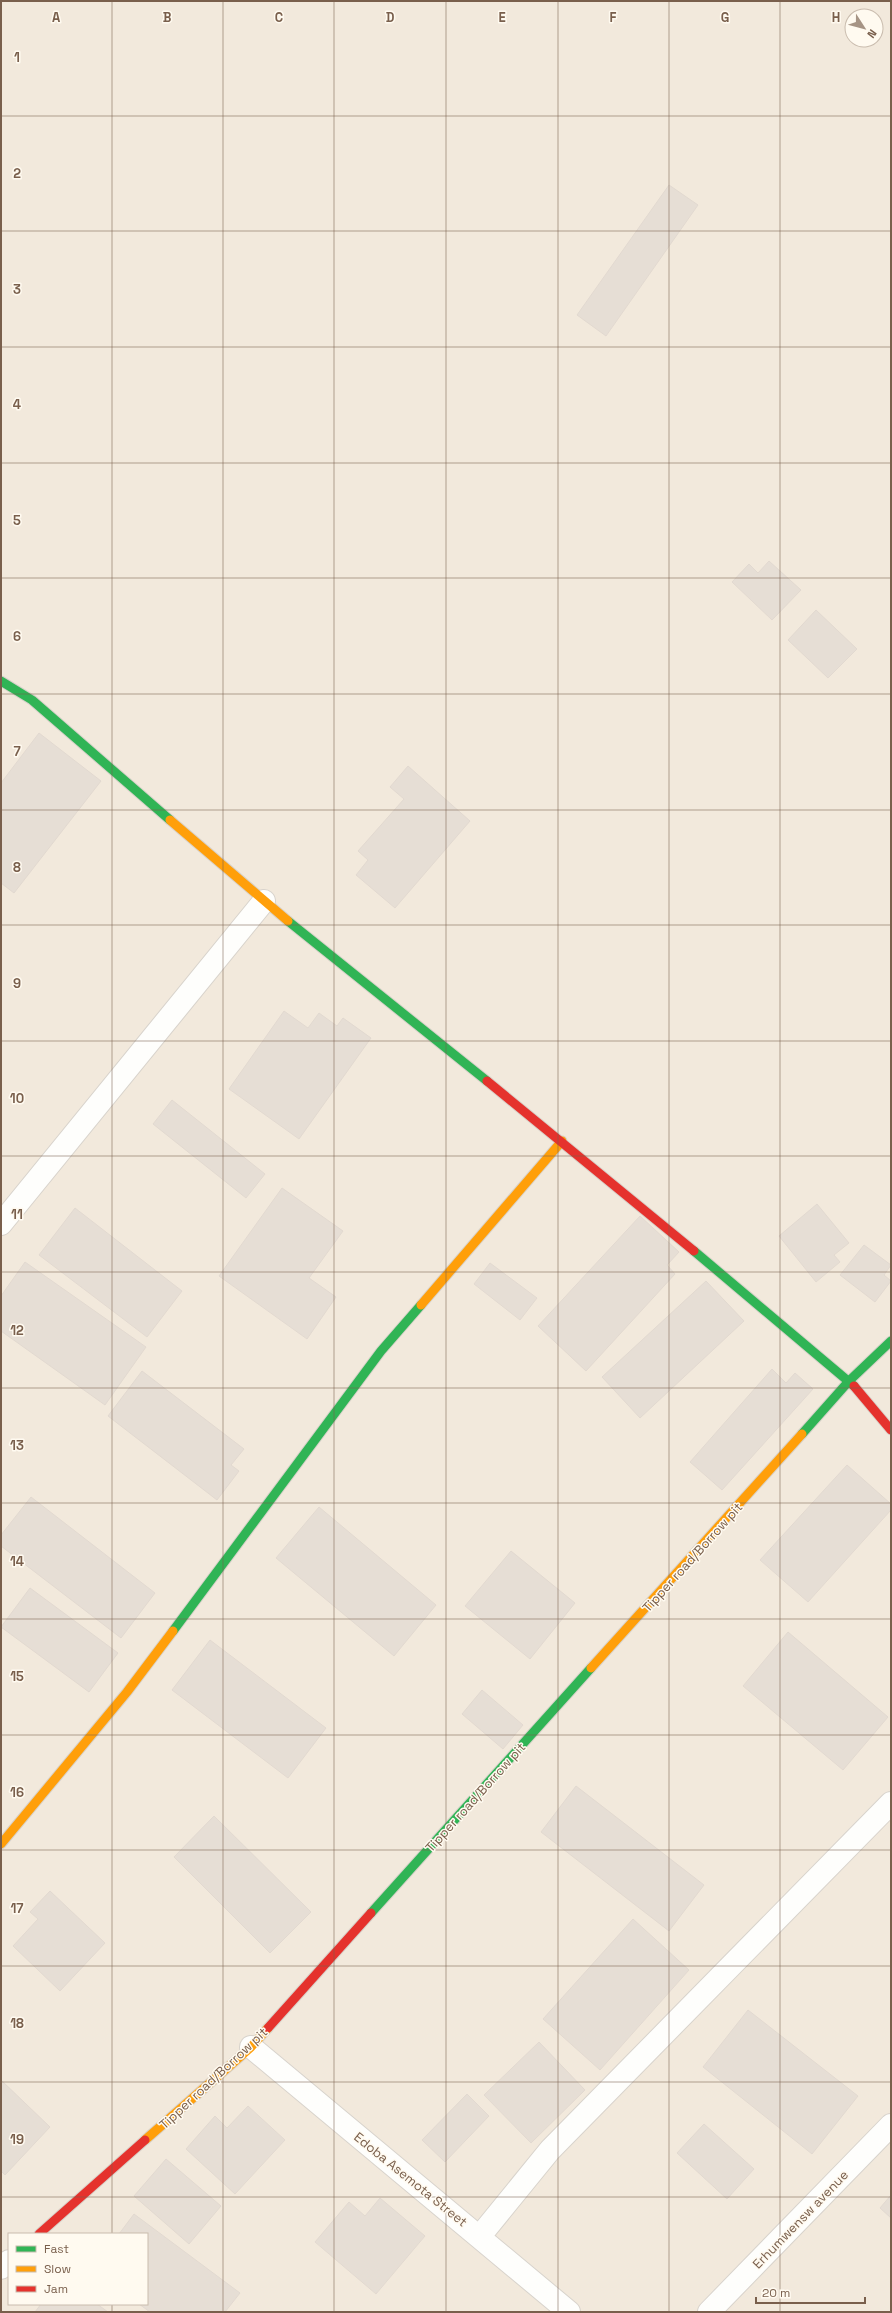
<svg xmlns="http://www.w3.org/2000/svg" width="892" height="2313" viewBox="0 0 892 2313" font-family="'Space Grotesk',sans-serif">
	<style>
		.residential { fill: #f2e9dc; fill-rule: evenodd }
		.building { fill: #e6ded5; stroke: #e2d9d0 }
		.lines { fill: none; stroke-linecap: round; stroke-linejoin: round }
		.street-casing { stroke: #d8d3cc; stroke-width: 24 }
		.fast-casing { stroke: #d8d2ca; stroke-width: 11 }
		.slow-casing { stroke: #d8d2ca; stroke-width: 11 }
		.jam-casing { stroke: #d8d2ca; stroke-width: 11 }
		.street { stroke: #fefefc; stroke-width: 22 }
		.fast { stroke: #30b455; stroke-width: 9 }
		.slow { stroke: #ff9f0a; stroke-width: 9 }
		.jam { stroke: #e5322d; stroke-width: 9 }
		.grid { fill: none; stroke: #795f4c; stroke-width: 1; stroke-opacity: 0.55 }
		.labels { text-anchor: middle; stroke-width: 3; stroke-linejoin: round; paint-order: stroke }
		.street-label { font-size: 13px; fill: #795f4c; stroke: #fffaf0 }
		.grid-label { font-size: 13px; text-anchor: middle; font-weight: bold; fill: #795f4c; stroke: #fffaf0; stroke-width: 3; stroke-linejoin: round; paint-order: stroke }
	</style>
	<rect width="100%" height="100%" fill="#f9f6ee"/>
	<path class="residential" d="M1,1H891V2312H1ZM852,16H876V40H852ZM9,2234H147V2304H9Z"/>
	<path class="building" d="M669,185L698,205L606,336L577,315Z
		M769,561L801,590L772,620L732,582L749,564L758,573Z
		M816,610L857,649L828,678L788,640Z
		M39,733L101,781L14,893L1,883V783Z
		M408,766L470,821L395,908L356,875L368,860L358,851L404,799L390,787Z
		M284,1011L308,1028L319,1013L337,1026L343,1018L371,1038L299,1139L229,1089Z
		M172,1100L265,1174L246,1198L153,1124Z
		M282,1188L343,1231L309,1278L336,1297L307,1339L219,1276Z
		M817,1204L849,1243L834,1255L840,1262L816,1282L779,1236Z
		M75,1208L182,1291L147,1337L39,1255Z
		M640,1216L679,1252L667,1265L675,1274L586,1371L538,1326Z
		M864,1245L891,1265L884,1275L891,1281L875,1302L840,1275Z
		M25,1262L146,1347L105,1405L1,1331V1296Z
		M490,1263L537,1298L520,1320L474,1284Z
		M706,1281L744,1321L640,1418L602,1377Z
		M772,1369L786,1383L795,1373L813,1389L722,1490L690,1462Z
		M142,1371L244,1449L231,1465L239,1471L217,1500L108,1416Z
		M847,1465L891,1504V1510L808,1602L760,1560Z
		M31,1497L155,1593L121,1638L1,1546V1535Z
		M319,1507L436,1605L394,1656L276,1558Z
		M511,1551L575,1603L530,1659L465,1606Z
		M30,1588L118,1653L89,1692L1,1627Z
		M788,1632L888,1717L843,1770L743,1686Z
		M210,1640L326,1728L288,1778L172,1690Z
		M482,1690L523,1725L503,1749L462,1714Z
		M576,1786L704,1885L669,1931L541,1832Z
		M214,1816L311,1912L270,1953L174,1857Z
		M50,1891L105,1943L60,1991L13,1946L38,1919L30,1912Z
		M633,1919L689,1970L600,2070L543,2019Z
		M748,2010L858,2096L812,2154L703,2067Z
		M539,2042L585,2090L531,2143L484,2095Z
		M1,2080L50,2127L5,2175L1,2171Z
		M467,2094L489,2116L445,2162L422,2140Z
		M248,2106L285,2140L235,2194L186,2149L215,2116L227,2128Z
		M704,2124L754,2169L727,2199L677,2153Z
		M166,2159L221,2206L189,2244L134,2196Z
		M891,2195V2218L880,2208Z
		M380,2198L425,2236L376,2294L315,2242L349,2202L365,2216Z
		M134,2214L240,2293L225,2312H150L139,2304H147V2234H119Z
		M41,2304H97L108,2312H35Z"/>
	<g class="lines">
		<g class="street-casing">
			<path id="street" d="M1,1224L264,901
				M251,2047L569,2312
				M480,2236L550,2150L891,1803
				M1,2268L9,2261
				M709,2312L891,2125"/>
		</g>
		<g class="fast-casing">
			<path id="fast" d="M1,681L32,700L170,820
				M288,921L487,1081
				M694,1251L854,1386
				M802,1434L849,1381L891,1341
				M173,1631L381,1351L421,1305
				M371,1913L591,1668"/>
		</g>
		<g class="slow-casing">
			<path id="slow" d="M170,820L288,921
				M421,1305L562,1141
				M591,1668L802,1434
				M1,1844L127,1692L173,1631
				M145,2140L251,2047L268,2028"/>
		</g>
		<g class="jam-casing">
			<path id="jam" d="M487,1081L694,1251
				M854,1386L891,1430
				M268,2028L371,1913
				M39,2234L145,2140"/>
		</g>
		<use href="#street" class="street"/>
		<use href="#fast" class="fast"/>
		<use href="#slow" class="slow"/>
		<use href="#jam" class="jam"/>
	</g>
	<path class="grid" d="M112,1V2234M223,1V2312M334,1V2312M446,1V2312M558,1V2312M669,1V2312M780,1V2312M1,116H891M1,231H891M1,347H891M1,463H891M1,578H891M1,694H891M1,810H891M1,925H891M1,1041H891M1,1156H891M1,1272H891M1,1388H891M1,1503H891M1,1619H891M1,1735H891M1,1850H891M1,1966H891M1,2082H891M1,2197H891M112,2304V2312"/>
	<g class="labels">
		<g class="street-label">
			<text transform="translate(692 1557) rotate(-48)" y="5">Tipper road/Borrow pit</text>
			<text transform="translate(475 1797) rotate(-48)" y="5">Tipper road/Borrow pit</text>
			<text transform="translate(213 2078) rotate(-43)" y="5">Tipper road/Borrow pit</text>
			<text transform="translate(411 2179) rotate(39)" y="5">Edoba Asemota Street</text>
			<text transform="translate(800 2219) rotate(-46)" y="5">Erhumwensw avenue</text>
		</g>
	</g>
	<g class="grid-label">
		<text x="56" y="22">A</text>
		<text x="167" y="22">B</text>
		<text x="279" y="22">C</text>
		<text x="390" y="22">D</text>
		<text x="502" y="22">E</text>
		<text x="613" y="22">F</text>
		<text x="725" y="22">G</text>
		<text x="836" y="22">H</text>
		<text x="17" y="62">1</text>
		<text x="17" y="178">2</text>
		<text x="17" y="294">3</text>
		<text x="17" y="409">4</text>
		<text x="17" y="525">5</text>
		<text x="17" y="641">6</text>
		<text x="17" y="756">7</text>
		<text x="17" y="872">8</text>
		<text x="17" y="988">9</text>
		<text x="17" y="1103">10</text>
		<text x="17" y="1219">11</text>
		<text x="17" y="1335">12</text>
		<text x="17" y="1450">13</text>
		<text x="17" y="1566">14</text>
		<text x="17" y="1681">15</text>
		<text x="17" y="1797">16</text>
		<text x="17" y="1913">17</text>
		<text x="17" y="2028">18</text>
		<text x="17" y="2144">19</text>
	</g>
	<rect width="892" height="2313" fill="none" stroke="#795f4c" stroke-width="4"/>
	<rect x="8" y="2233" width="140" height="72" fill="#fffaf0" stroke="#c9bcae"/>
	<rect x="16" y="2246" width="20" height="6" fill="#30b455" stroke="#c9bcae"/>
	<text x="44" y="2253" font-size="12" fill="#795f4c">Fast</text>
	<rect x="16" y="2266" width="20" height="6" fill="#ff9f0a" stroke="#c9bcae"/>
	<text x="44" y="2273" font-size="12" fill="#795f4c">Slow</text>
	<rect x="16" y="2286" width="20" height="6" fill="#e5322d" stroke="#c9bcae"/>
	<text x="44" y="2293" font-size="12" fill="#795f4c">Jam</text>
	<g transform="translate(864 28) rotate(126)"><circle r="19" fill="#fffaf0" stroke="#c9bcae"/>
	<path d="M0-3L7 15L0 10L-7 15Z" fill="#a69485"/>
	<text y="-6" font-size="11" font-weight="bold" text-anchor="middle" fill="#795f4c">N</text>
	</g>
	<path d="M756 2297v6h109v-6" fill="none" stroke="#795f4c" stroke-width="2"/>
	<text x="762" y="2297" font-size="12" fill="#795f4c" stroke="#fffaf0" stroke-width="3" paint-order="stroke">20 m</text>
</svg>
